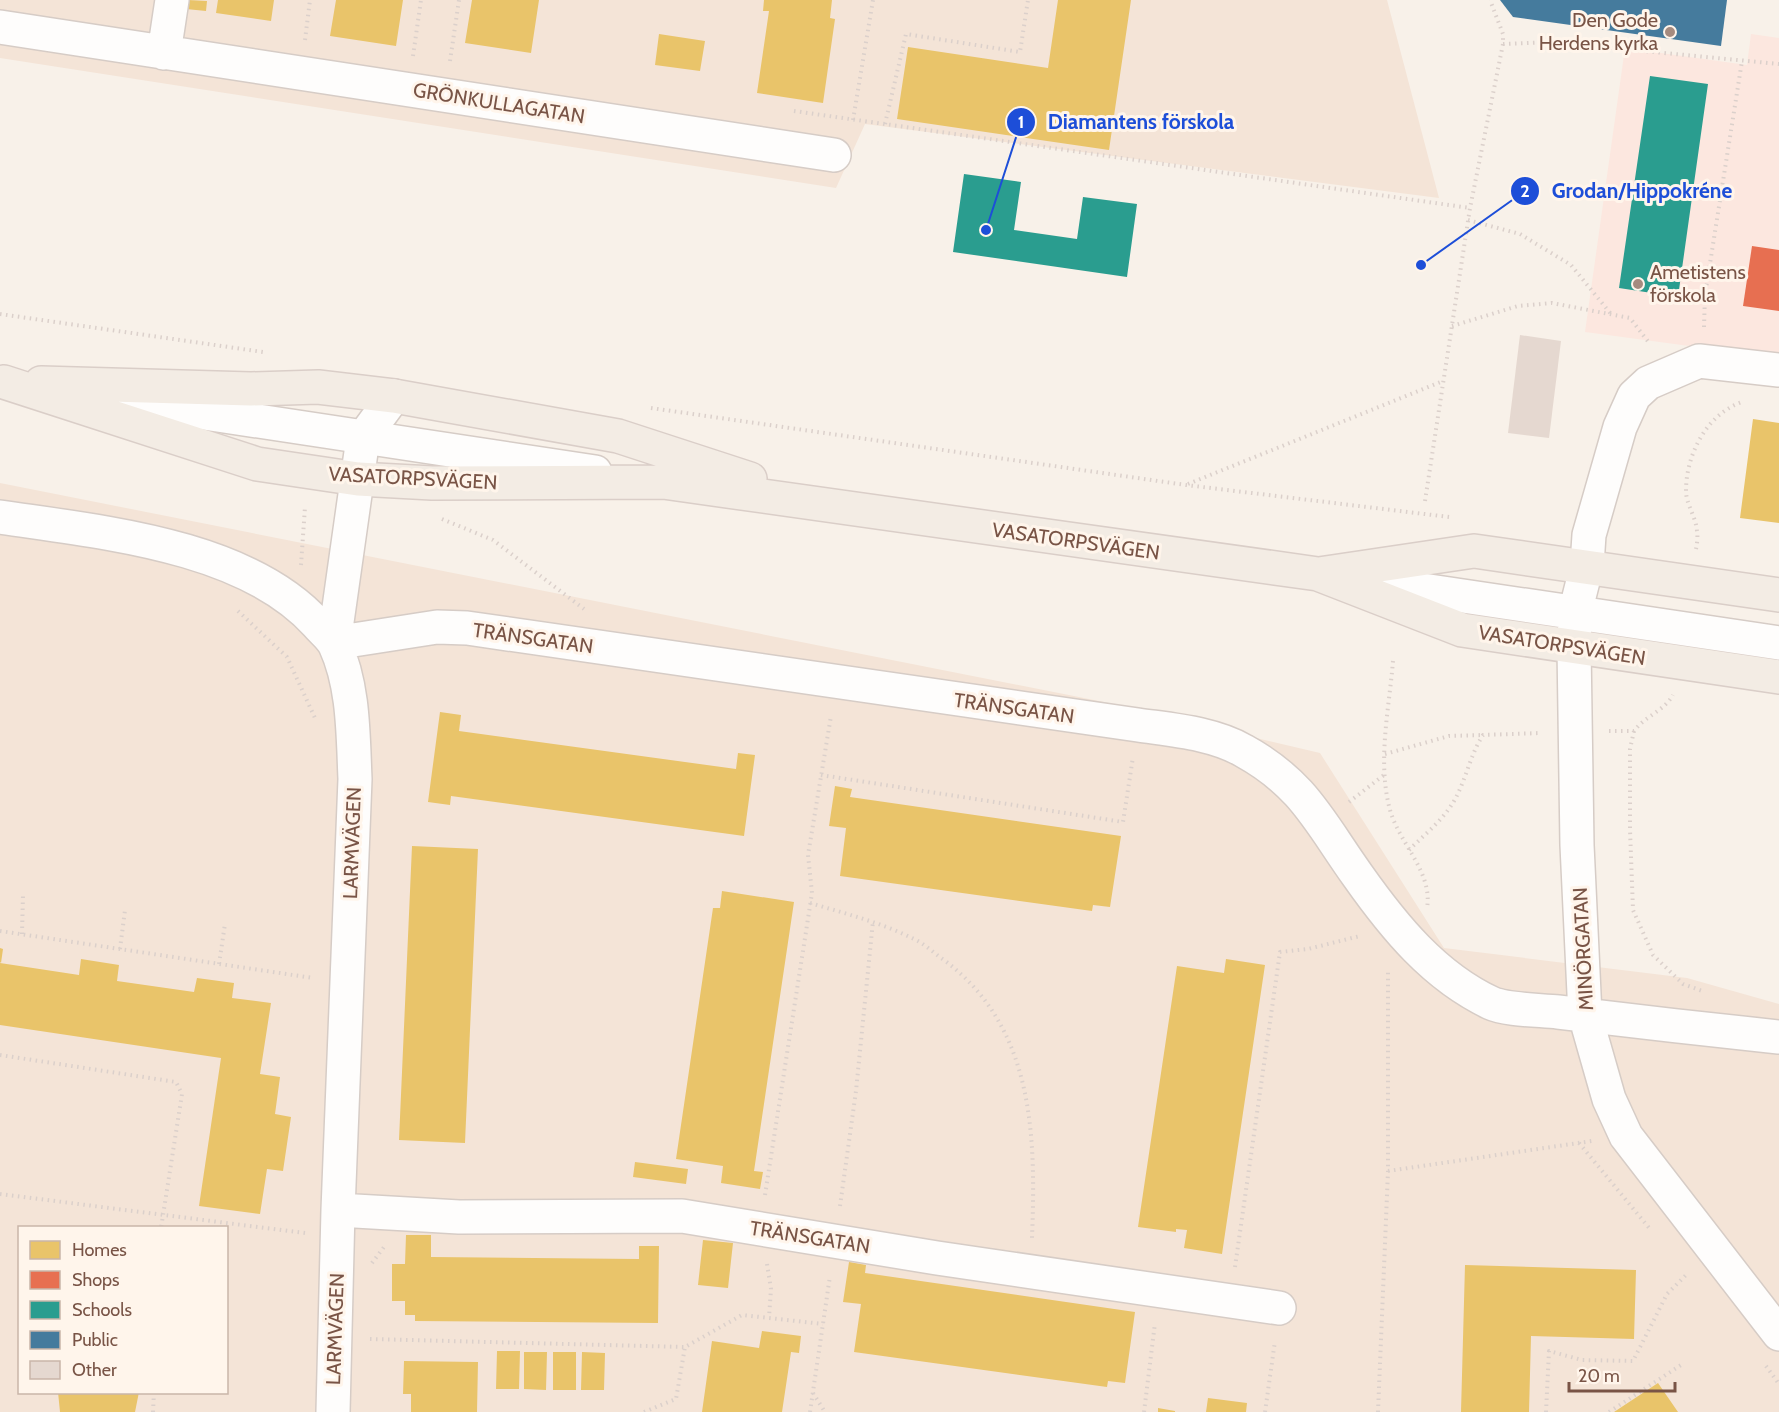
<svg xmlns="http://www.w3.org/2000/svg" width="1779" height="1412" viewBox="0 0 1779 1412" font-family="Cabin,sans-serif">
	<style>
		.residential { fill: #f4e4d7; fill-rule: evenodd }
		.commercial { fill: #fce7df }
		.homes { fill: #e9c46a }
		.shops { fill: #e76f51 }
		.schools { fill: #2a9d8f }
		.public { fill: #457b9d }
		.building { fill: #e5d8d0 }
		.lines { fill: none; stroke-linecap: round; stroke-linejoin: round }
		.minor-casing { stroke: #d6ccc6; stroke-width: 36 }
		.major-casing { stroke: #dacec8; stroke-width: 36 }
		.path { stroke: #dbd0cb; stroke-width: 4; stroke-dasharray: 1.5 4.5; stroke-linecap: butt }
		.minor { stroke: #fefdfc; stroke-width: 33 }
		.major { stroke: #f3ece4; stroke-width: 33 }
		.poi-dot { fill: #a58b7f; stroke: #fff5eb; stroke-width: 2 }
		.labels { text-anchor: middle; stroke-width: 6; stroke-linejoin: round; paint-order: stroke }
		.poi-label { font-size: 20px; fill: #795446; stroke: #fff5eb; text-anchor: end }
		.street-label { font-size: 20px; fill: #795446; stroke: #fff5eb }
		.leader { fill: none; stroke: #1d4ed8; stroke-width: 2 }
		.callout-dot { fill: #1d4ed8; stroke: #fff5eb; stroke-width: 2 }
		.mark-label { font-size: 18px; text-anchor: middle; font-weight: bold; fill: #fff }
		.callout-label { font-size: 21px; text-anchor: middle; font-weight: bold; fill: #1d4ed8; stroke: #fff5eb; stroke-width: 6; stroke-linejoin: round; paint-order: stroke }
	</style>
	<rect width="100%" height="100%" fill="#f8f1e9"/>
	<path class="residential" d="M0,0H1387L1439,198L865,124L836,188L0,58Z
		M0,483L1109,703L1320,753L1444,948L1687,978L1779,1004V1412H0ZM20,1228H226V1392H20Z"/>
	<path class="commercial" d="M1751,34L1779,38V358L1585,332L1625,48L1747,65Z"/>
	<path class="homes" d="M188,0L207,1L206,11L186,9Z
		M218,0H274L271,21L216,13Z
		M336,0H403L396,46L330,36Z
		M472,0H539L531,53L465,43Z
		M764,0H832L830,18L835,19L823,103L757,93L769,11H763Z
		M1058,0H1131L1109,150L897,119L908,47L1048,68Z
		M659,34L705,41L700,71L655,65Z
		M1753,419L1779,423V523L1740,518Z
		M440,712L461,715L459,731L736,769L738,753L755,755L744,836L451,796L450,805L428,802Z
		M835,786L852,789L850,797L1121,836L1110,907L1093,905L1092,911L840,876L846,828L829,826Z
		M412,846L478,849L465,1143L399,1140Z
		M722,891L794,902L754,1171L763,1172L760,1189L721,1183L723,1166L676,1159L713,908H720Z
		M0,948L3,949L1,963L0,962Z
		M81,959L119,965L117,981L194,992L197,978L234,983L232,998L271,1003L260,1074L280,1077L275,1114L291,1117L283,1171L267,1169L260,1214L199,1206L221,1058L0,1025V963L79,975Z
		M1226,959L1265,965L1222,1254L1184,1248L1187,1230L1176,1229V1232L1138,1227L1177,966L1224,973Z
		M635,1162L688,1169L686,1184L633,1177Z
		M406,1235H431V1257L639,1259V1246H659L658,1323L415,1321V1315H405V1301H392V1264H405Z
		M703,1240L733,1243L728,1288L698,1285Z
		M849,1262L866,1265L865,1273L1135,1312L1125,1383L1108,1381L1107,1387L854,1352L861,1304L843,1302Z
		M1465,1265L1636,1270L1634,1339L1531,1336L1529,1412H1461Z
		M762,1331L801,1336L799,1353L791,1352L782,1412H702L712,1341L759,1348Z
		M497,1351H520L519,1389H496Z
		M524,1352H547L546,1390L524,1389Z
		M553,1352H576V1390H553Z
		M582,1352L605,1353L604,1390H581Z
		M404,1361L478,1362L477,1412H411V1394H403Z
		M1658,1383L1678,1412H1614Z
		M58,1392H139L135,1412H60Z
		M1208,1398L1247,1403L1246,1412H1206Z
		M1158,1408L1175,1411V1412H1158Z"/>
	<path class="shops" d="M1752,246L1779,250V311L1743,306Z"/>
	<path class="schools" d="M1650,76L1708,84L1678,297L1619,288Z
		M964,174L1021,182L1014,230L1077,239L1083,197L1137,204L1127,277L953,252Z"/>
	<path class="public" d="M1500,0H1727L1721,46L1513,17Z"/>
	<path class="building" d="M1520,335L1561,341L1549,438L1508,433Z"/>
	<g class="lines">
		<g class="minor-casing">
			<path id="minor" d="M0,27L834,155
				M164,53L172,0
				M1779,370L1699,361L1648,383L1634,396L1620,427L1589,535L1587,565L1575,613L1574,647L1577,845L1585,1015L1609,1099L1626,1136L1779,1334
				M86,395L595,472
				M0,517C101,532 246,545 317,624C323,631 331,637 335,645C354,686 353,735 355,779L338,1210L333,1412
				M1349,579L1779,643
				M334,643L437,627L467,628L1138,725C1172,730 1213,733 1244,751C1304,784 1320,823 1358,876C1394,927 1434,976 1491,1003C1506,1010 1540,1010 1558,1012C1632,1021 1705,1029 1779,1037
				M334,643L363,438L394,396
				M338,1210L459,1217L682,1216L937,1258L1279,1308"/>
		</g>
		<g class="major-casing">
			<path id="major" d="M4,382L257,464L358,479L432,483L663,482L1318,574L1462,630L1779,677
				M41,383L251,389L318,387L394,396L618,436L750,479
				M1319,574L1474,551L1779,595"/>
		</g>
		<path class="path" d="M305,40L310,0
			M1503,44L1550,42L1779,64
			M413,56L421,0
			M450,61L459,0
			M794,111L1470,208
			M853,120L873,0
			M885,124L906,34L1020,52L1028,0
			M1468,220L1520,234L1571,265L1611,314
			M0,314L263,352
			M1452,326L1518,306L1552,303L1630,318L1650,344
			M1704,327L1705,295L1742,61
			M651,408L1186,485L1449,517
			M1188,484L1443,381
			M1425,501L1470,208L1503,44V34L1490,0
			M442,519L493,540L584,609
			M1696,549C1697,544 1698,537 1697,531C1696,517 1686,504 1686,491C1686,454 1707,414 1742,402
			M301,565L305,507
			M238,611L287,657L315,718
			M1393,661C1389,710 1377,762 1390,810C1399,843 1433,872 1427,908
			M1609,731H1634C1645,716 1664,711 1673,695
			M1634,731L1630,749V830L1633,910L1653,955L1683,984L1705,992
			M1385,754L1449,736L1483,735
			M821,775L1123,822L1133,757
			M1349,802L1384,775
			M1409,850C1422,837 1437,825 1448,810C1465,788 1468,758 1483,735L1541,733
			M810,903C847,914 883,923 918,941C927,946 935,954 944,960C1034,1027 1036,1135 1032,1238
			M0,931L313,978
			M22,934L23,895
			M120,949L125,910
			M219,964L225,924
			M0,1055L176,1082L182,1094L161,1228
			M1579,1143L1650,1229
			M1388,1171L1592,1141
			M0,1194L305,1233
			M765,1195L812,893L808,855L831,716
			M840,1206L856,1091L873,921
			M372,1263L384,1247
			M767,1264L771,1289L769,1317
			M1235,1267L1280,952L1308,949L1360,936
			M370,1339L685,1347
			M1766,1366L1779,1384
			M813,1393L825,1412
			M153,1412L154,1392
			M644,1412L676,1399L685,1347L742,1315L823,1324
			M810,1412L830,1276
			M1144,1412L1155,1323
			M1265,1412L1275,1341
			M1378,1412L1388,1171V969
			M1546,1412L1549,1351L1582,1360L1633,1361L1667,1294L1687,1274
			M1609,1412L1681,1365"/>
		<use href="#minor" class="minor"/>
		<use href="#major" class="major"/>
	</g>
	<g class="poi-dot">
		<circle cx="1670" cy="32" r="6"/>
		<circle cx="1638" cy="284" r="6"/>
	</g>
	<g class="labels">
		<g class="poi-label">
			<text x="1658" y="27">Den Gode<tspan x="1658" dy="23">Herdens kyrka</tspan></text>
			<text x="1650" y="279" text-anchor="start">Ametistens<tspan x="1650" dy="23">förskola</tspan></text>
		</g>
		<g class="street-label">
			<text transform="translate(499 103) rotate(9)" y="7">GRÖNKULLAGATAN</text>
			<text transform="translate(413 478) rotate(3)" y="7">VASATORPSVÄGEN</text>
			<text transform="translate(1076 541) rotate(8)" y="7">VASATORPSVÄGEN</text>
			<text transform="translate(533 638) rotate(8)" y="7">TRÄNSGATAN</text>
			<text transform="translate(1562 645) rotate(9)" y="7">VASATORPSVÄGEN</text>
			<text transform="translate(1014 708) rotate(8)" y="7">TRÄNSGATAN</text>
			<text transform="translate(352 843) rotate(-88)" y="7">LARMVÄGEN</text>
			<text transform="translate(1583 949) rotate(-93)" y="7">MINÖRGATAN</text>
			<text transform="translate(810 1237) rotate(9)" y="7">TRÄNSGATAN</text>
			<text transform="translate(335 1329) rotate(-88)" y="7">LARMVÄGEN</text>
		</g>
	</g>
	<path class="leader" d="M986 230L1021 122M1421 265L1525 191"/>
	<g class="callout-dot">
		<circle cx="986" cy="230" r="6"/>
		<circle cx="1421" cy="265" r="6"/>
		<circle cx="1021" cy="122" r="15"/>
		<circle cx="1525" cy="191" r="15"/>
	</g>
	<g class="mark-label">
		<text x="1021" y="128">1</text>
		<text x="1525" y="197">2</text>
	</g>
	<g class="callout-label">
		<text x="1141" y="129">Diamantens förskola</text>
		<text x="1642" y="198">Grodan/Hippokréne</text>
	</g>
	<rect x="18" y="1226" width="210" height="168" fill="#fff5eb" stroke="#c9b5a9" stroke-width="1.5"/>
	<rect x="30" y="1241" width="30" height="18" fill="#e9c46a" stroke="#c9b5a9" stroke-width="1.5"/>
	<text x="72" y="1256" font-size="18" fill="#795446">Homes</text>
	<rect x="30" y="1271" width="30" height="18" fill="#e76f51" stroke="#c9b5a9" stroke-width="1.5"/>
	<text x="72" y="1286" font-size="18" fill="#795446">Shops</text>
	<rect x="30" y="1301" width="30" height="18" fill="#2a9d8f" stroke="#c9b5a9" stroke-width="1.5"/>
	<text x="72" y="1316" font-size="18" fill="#795446">Schools</text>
	<rect x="30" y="1331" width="30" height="18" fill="#457b9d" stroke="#c9b5a9" stroke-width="1.5"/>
	<text x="72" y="1346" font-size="18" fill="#795446">Public</text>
	<rect x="30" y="1361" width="30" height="18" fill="#e5d8d0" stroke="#c9b5a9" stroke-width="1.5"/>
	<text x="72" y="1376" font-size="18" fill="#795446">Other</text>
	<path d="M1569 1382v9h106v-9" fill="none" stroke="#795446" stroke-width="3"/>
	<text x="1578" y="1382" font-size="18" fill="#795446" stroke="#fff5eb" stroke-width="4.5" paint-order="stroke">20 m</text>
</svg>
